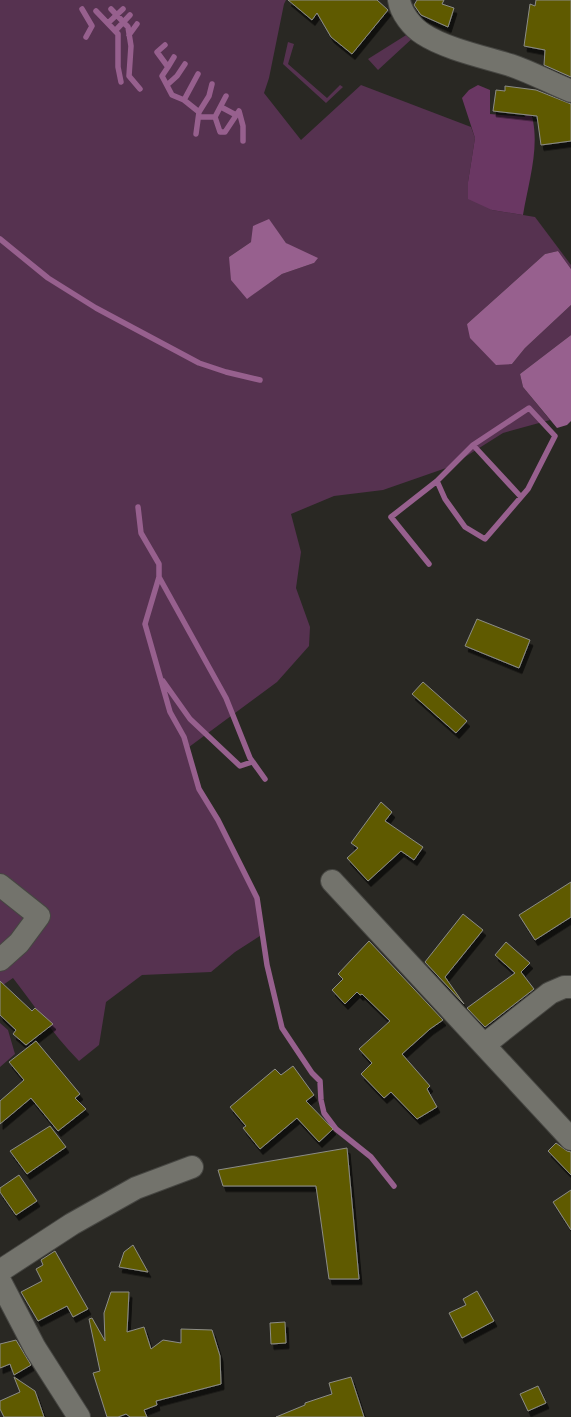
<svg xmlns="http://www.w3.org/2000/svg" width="571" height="1417" viewBox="0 0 571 1417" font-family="'Times New Roman',serif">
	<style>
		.green { fill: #563250; fill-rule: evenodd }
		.forest { fill: #6a3763 }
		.water { fill: #97608e }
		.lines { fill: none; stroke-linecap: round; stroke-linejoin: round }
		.stream { stroke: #97608e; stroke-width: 5.5 }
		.building { fill: #5e5a03; stroke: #8c8c86; filter: url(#shadow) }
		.minor-casing { stroke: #464642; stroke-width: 24 }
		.minor { stroke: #73736c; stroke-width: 22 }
	</style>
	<defs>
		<filter id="shadow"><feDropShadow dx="3" dy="5.5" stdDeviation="0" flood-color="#0009"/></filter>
	</defs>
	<rect width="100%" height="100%" fill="#292823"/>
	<path class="green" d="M0,0H286L284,4L269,78L264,93L301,140L361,85L471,127L475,138L468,182L492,210L535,217L571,265V269L558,251L545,254L467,324L512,364L525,348L571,305V335L520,374L523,387L550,420L503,433L449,467L383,490L334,496L291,514L301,552L296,588L310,627L309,646L277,682L189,747L199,789L218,820L257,898L263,934L235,952L211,972L142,975L106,1002L99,1045L79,1061C54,1036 35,1006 13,978L0,987ZM269,220L286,243L314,263L282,274L248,298L229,257L251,242Z
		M411,32L416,35L378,70L368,59Z
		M288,42L294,44L288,64L327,98L340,85L343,87L326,103L283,64Z
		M0,1023L8,1030L15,1054L0,1067Z"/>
	<path class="forest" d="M478,85L490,90V114L525,117L528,104C543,139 529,179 523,215L492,210L468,199V182L475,138L462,98L469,90Z"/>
	<path class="water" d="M269,219L286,243L318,258L314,263L282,274L247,299L231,280L229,257L251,242L253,226Z
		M558,251L571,269V305L525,348L512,364L496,365L470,338L467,324L545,254Z
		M571,335V421L567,425L557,428L523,387L520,374Z"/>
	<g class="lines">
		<path class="stream" d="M82,9L92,26L86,37
			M111,9L128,27L131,46L129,76L140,89
			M96,11L118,34V67L121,82
			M108,23L123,9
			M115,31L130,15
			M129,35L137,24
			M165,45L157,52L168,67L162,76L172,95L184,100L199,112L196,134
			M168,67L174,57
			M167,85L177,76L185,64
			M184,100L198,74
			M221,107L236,115
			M199,112L209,96L212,84
			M199,117H215L220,132H225L239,111L243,126V141
			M215,117L226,96
			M0,239L48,278L96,308L199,363L226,372L260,380
			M473,445L521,497
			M138,507L141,533L159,564V577L226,698L250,758L265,779
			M429,564L391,517L437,481L473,445L529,408L555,436L528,489L485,539L465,527L445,499L437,481
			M159,577L145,624L170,712L184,737L199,789L218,820L257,898L267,965L282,1028L312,1073L320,1081L321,1100L324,1113L336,1129L371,1157L394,1186
			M163,681L190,719L240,766L252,762"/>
	</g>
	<path class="building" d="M288,0H377L388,10L352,54L331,37L317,13L312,20Z
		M417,0H444L442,4L454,8L448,27L421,15L414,5Z
		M536,0H571V77L544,65L545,50L524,46L530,4L535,6Z
		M505,86L536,90L571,104V141L541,145L537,116L493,111L496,90L505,91Z
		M477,619L530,640L519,668L465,646Z
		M423,682L467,721L456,733L412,694Z
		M381,802L392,812L385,821L423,847L414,860L401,851L368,881L347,858L358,848L351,843Z
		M571,882V917L535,940L519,915Z
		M463,914L483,930L445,977L464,1004L425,962Z
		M369,941L443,1020L430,1029L402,1054L430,1086L427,1089L437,1107L417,1119L391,1092L384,1098L361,1074L372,1063L359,1049L390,1021L362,994L360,995L357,992L345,1004L332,990L343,979L338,974Z
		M506,942L530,963L521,972L534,989L485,1027L467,1008L515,973L495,955Z
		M0,981L32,1011L35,1008L53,1024L26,1045L13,1034L16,1030L0,1015Z
		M36,1041L80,1094L75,1098L86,1109L58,1131L31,1098L0,1124V1101L24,1080L9,1062Z
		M293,1066L314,1095L306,1101L333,1129L319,1142L297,1118L260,1149L243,1128L246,1126L230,1107L275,1069L281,1075Z
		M50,1126L66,1147L27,1174L10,1151Z
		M556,1143L567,1151L571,1152V1175L548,1151Z
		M347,1148L359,1279H329L316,1186H223L218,1170Z
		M19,1175L37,1201L16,1215L0,1192V1188Z
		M571,1190V1230L553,1202Z
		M133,1245L148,1272L119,1267L124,1252Z
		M55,1251L88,1309L73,1317L67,1306L38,1321L21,1292L42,1281L36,1269L43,1265L41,1260Z
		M477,1291L494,1321L462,1338L449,1313L466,1305L463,1299Z
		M111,1292H129L127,1332L144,1327L151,1349L163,1340L181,1343V1329L212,1330L220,1356L221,1384L156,1401L157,1405L144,1410L147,1417H130L126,1414L118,1417H107L93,1373L100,1371L89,1319L92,1318L105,1341L104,1313Z
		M285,1322L286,1343L271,1344L270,1323Z
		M16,1340L31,1365L14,1375L10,1364L0,1368V1344Z
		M14,1377L35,1391L44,1417H4L0,1409V1401L20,1392Z
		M351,1377L364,1417H276L305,1405V1403L332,1394L329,1383Z
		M538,1386L546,1403L528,1411L520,1394Z"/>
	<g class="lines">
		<g class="minor-casing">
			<path id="minor" d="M399,0C401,13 412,27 423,34C446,49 484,57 510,65C531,72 551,83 571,91
				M332,881L571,1139
				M0,885L39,916L19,943L0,960
				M484,1045L550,993L564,987H571
				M0,1271L72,1224L136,1188L192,1167
				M0,1281L35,1348L79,1417"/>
		</g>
		<use href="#minor" class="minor"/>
	</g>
</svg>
